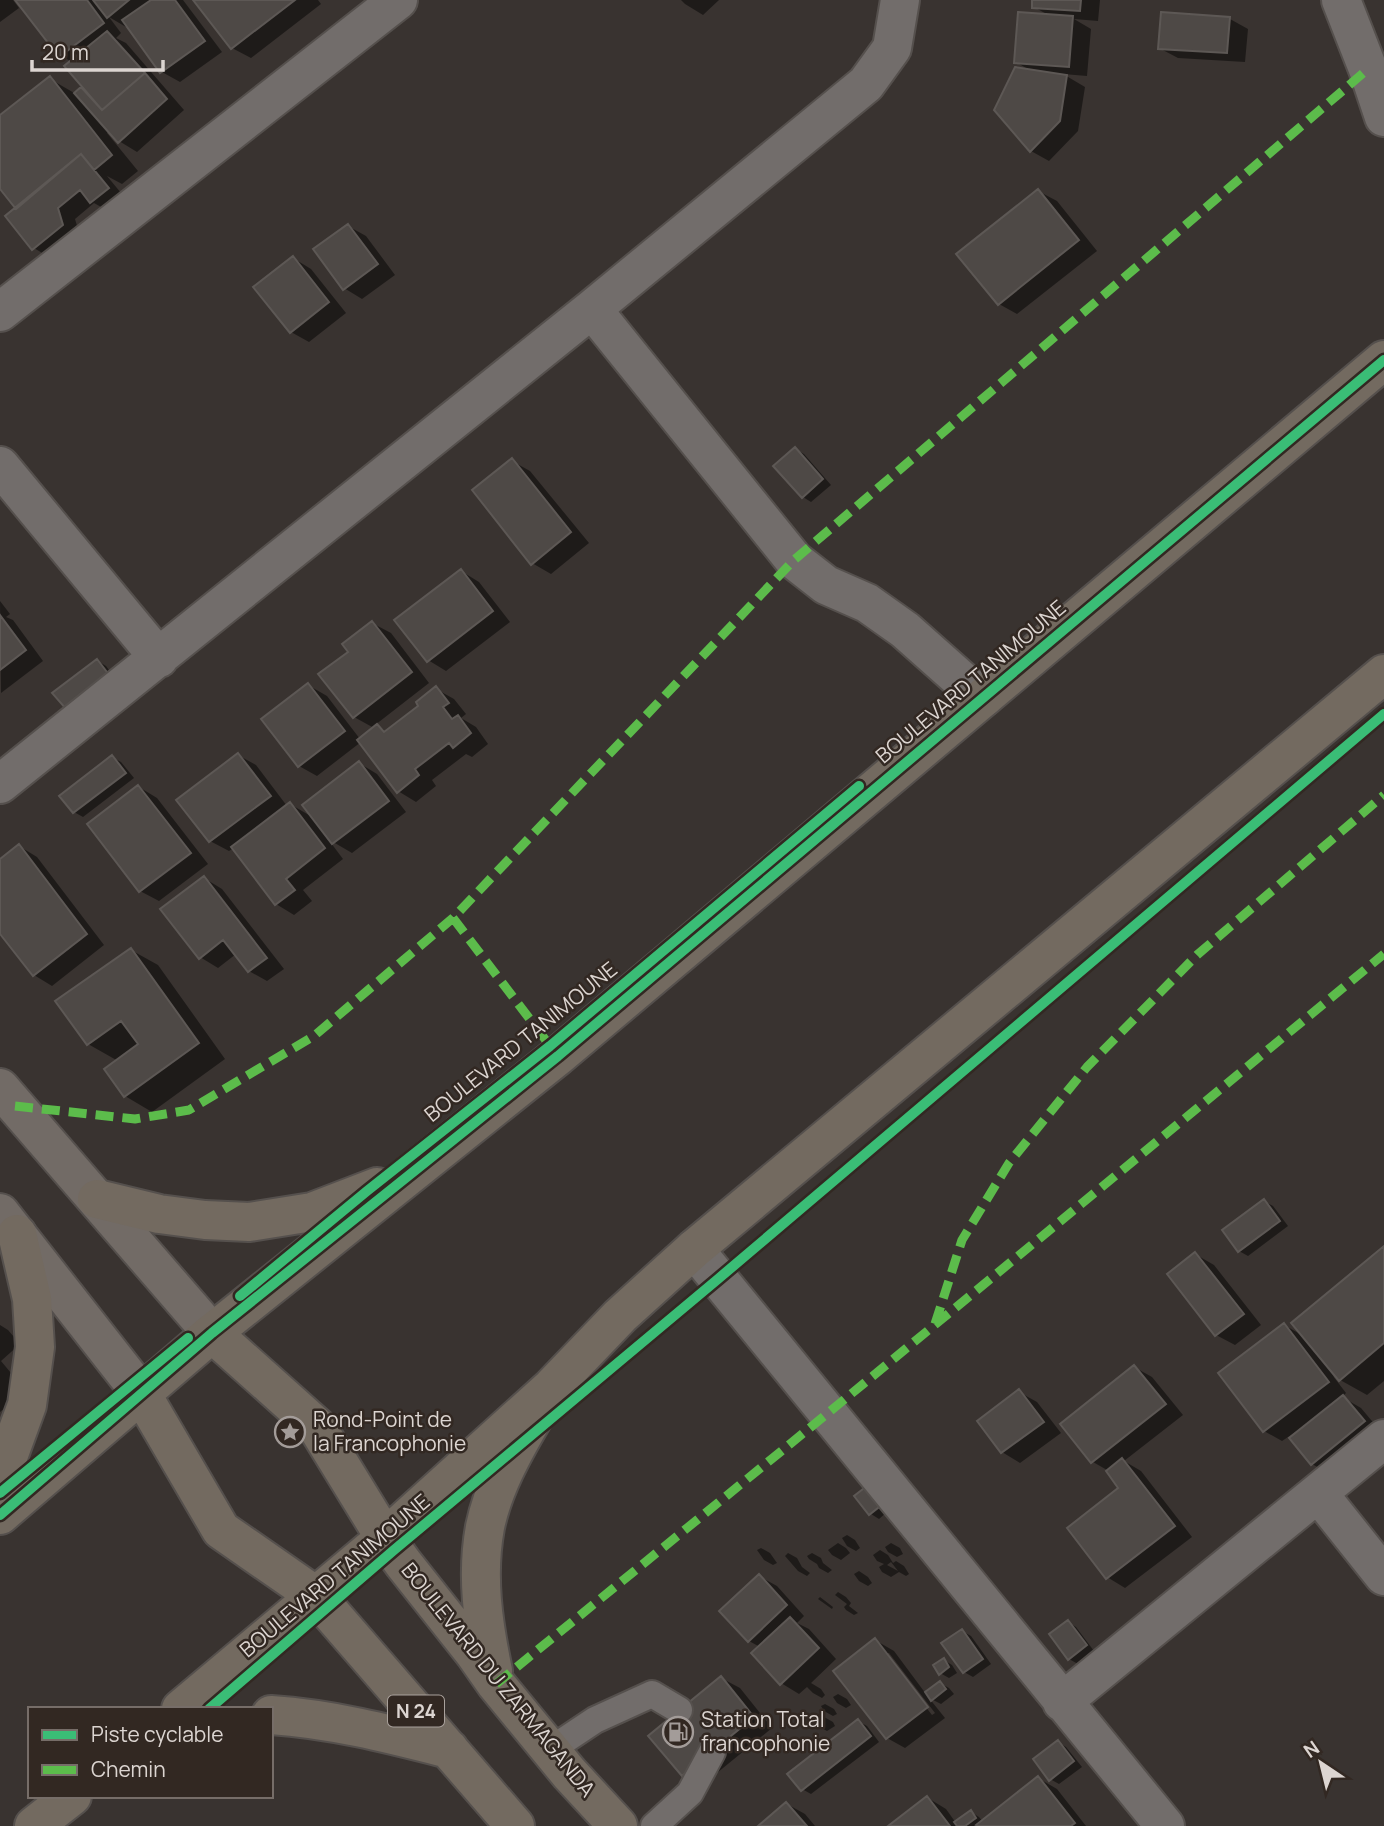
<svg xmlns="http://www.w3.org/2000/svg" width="1384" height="1826" viewBox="0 0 1384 1826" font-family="Manrope,sans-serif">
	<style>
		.shadow { fill: #0007; fill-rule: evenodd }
		.building { fill: #4e4946; stroke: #5d5855; stroke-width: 2 }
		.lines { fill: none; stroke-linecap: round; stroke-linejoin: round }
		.lane-casing { stroke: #55504d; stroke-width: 30 }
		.street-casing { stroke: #55504d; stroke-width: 42 }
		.secondary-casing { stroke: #55504d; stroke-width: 42 }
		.primary-casing { stroke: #55504d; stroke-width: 42 }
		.lane { stroke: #726d6b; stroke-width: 26 }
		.street { stroke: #726d6b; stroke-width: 38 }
		.secondary { stroke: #726b66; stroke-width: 38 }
		.primary { stroke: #736a60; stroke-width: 38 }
		.quiet { stroke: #5cbc4b; stroke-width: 9; stroke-dasharray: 18 9; stroke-linecap: butt }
		.cycleway-casing { stroke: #322822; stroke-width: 15 }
		.cycleway { stroke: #3abd76; stroke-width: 10 }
		.labels { text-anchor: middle; stroke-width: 5; stroke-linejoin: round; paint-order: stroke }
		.shield { fill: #322822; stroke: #a9a19c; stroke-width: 2 }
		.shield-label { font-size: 19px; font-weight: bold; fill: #dcd5d1 }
		.street-label { font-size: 21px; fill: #dcd5d1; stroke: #322822 }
		.poi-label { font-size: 21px; fill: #dcd5d1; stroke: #322822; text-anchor: start }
	</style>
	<rect width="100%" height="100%" fill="#393330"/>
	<path class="shadow" d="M0,0H13L19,8L0,22Z
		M17,0H183L222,52L180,82L162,72L128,26L126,27L109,17L121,33L116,38L126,43L184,110L137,152L119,141L110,131L107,133L138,171L122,184L107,176L126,199L110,212L94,203L75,219L80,236L52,259L34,248L17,208L0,186V118L50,79L76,94L84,87L72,62L60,55Z
		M195,0H318L321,4L251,58L232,48Z
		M681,0H719L703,15L685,4Z
		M1034,0H1100L1098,21L1074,19L1091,29L1087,76L1063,74L1085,87L1078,131L1049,161L1031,151V71L1016,62L1050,16L1034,7Z
		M1230,19L1248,29L1245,62L1178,58L1159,48Z
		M1038,191L1057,201L1097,251L1017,314L999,304Z
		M348,226L366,236L395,275L362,299L344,288Z
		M293,258L311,269L346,313L309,342L291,332Z
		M795,449L804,454L831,485L811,502L803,497Z
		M512,461L530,471L589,543L551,574L532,563Z
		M461,571L479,582L510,622L446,671L428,660Z
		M0,601L10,614L6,617L13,620L43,661L1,693Z
		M372,623L391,633L429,683L375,725L387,732L420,706L436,689L454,699L466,714L461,718L476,727L488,744L472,757L466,754L432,780L436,786L416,802L398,791L361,742L317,776L299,766L308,685L327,696L360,739L374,728L354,717L351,652Z
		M98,661L106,666L117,681L75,713Z
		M238,755L256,765L287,806L290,804L314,818L359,763L377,774L406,812L352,853L328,839L343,859L303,890L312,901L294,915L276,904L234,848L229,851L210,841Z
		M112,757L121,762L134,778L83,817L74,812L62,796Z
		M139,787L157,798L208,864L159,901L140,891Z
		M19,846L37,857L104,945L52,986L34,975L0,932V861Z
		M204,878L222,889L284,969L267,981L249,971L236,954L218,968L200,957Z
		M131,950L158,965L225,1059L152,1112L125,1096L107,1069L118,1061L88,1044Z
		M1264,1201L1273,1206L1288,1226L1248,1256L1239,1251Z
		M1384,1249V1381L1367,1395L1333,1376L1346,1393L1342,1397L1361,1408L1382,1433L1330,1474L1312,1464L1297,1431L1282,1441L1264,1431L1284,1325L1302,1335Z
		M1195,1254L1214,1265L1261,1325L1235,1345L1216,1335Z
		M0,1325L8,1330L20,1344L1,1361L26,1391L0,1412Z
		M1134,1367L1152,1377L1183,1415L1124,1461L1141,1471L1192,1537L1125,1588L1107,1577L1121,1489L1107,1470L1093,1462Z
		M1019,1392L1037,1402L1061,1433L1020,1463L1002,1452Z
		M857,1496L895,1505L879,1519L871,1514Z
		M847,1535L855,1540L860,1548L856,1551L847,1546L842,1538Z
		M838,1543L846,1548L850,1553L841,1560L832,1555L828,1550Z
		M891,1543L900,1548L903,1554L897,1557L888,1552L885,1547Z
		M761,1548L770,1553L777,1563L773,1565L764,1560L757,1550Z
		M880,1550L888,1555L893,1563L896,1561L904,1566L909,1574L906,1576L899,1572L891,1577L882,1572L879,1567L884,1564L877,1561L873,1555ZM891,1562L898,1571L887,1565Z
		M788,1553L797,1558L802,1567L810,1573L807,1576L798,1571L785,1556Z
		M812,1553L821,1558L823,1563L832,1570L828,1573L819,1568L817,1564L809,1559L807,1556Z
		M859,1571L868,1577L872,1583L868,1586L859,1581L854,1574Z
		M759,1576L777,1586L804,1616L797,1623L809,1629L836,1659L811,1683L821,1689L825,1695L822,1698L813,1693L807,1687L799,1694L781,1683L760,1647L749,1641Z
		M838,1592L846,1597L851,1603L849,1606L858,1613L854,1615L846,1610L844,1607L847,1604L835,1595Z
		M820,1597L833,1607L832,1609L818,1599Z
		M1068,1622L1076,1627L1094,1651L1078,1664L1069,1659Z
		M962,1631L971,1636L991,1664L973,1677L964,1672Z
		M875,1640L894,1651L926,1694L940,1683L949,1688L954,1694L941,1704L929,1698L945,1718L905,1748L887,1738ZM884,1653H889L935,1713L932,1715Z
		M944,1660L952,1665L957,1673L949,1678L940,1673Z
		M721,1678L740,1688L772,1728L701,1786L683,1775Z
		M838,1694L847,1699L851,1705L846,1708L837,1703L833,1697Z
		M825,1704L834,1709L837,1714L833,1716L824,1711L821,1706Z
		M824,1717L833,1722L835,1726L827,1731L818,1726L816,1721Z
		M858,1721L867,1726L879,1742L811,1794L802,1789Z
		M1058,1742L1066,1747L1082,1767L1059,1784L1050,1779Z
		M1038,1778L1057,1789L1086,1826H891L928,1798L946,1809L956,1823L971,1812L979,1817L983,1822Z
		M787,1804L805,1814L815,1826H761Z"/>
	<path class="building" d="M15,0H87L104,23L59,57Z
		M93,0H129L107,18Z
		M151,0H175L205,41L160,73L122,20Z
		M193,0H295L231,49Z
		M1032,0H1081L1080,11L1032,8Z
		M1018,12L1073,16L1069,67L1014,63Z
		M1161,12L1230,17L1227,53L1158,49Z
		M107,31L145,73L102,110L64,66Z
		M1015,67L1067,75L1060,121L1030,152L994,110Z
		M145,73L167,99L118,143L74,93L81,87L102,110Z
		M50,76L112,155L94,170L81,154L16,209L0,189V115Z
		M81,154L109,188L90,203L80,190L58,208L63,225L32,250L5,216Z
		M1038,189L1079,240L998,305L956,254Z
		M348,224L378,264L343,290L313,249Z
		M293,256L329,302L290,333L253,287Z
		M795,447L823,479L802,498L773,466Z
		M512,458L571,532L531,565L472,490Z
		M461,569L493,611L427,662L394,620Z
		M0,615L26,650L0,670Z
		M372,621L412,672L353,718L318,674L348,652L342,644Z
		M97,659L110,676L66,709L52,693Z
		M308,683L345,731L298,767L261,719Z
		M436,686L449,703L443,707L452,719L458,715L471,733L453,748L449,743L415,769L419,775L397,793L357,740L377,724L384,732L418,706L416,702Z
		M238,753L271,796L209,842L176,800Z
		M112,755L126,773L73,813L59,796Z
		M359,761L389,801L332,844L302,805Z
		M138,785L191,853L139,892L87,824Z
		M290,802L325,848L286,879L295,890L275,905L231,847Z
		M19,844L87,934L33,976L0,934V859Z
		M204,876L267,958L248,972L223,940L199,959L160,909Z
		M131,948L199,1043L124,1097L104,1069L138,1044L121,1021L87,1045L55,1001Z
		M1264,1199L1280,1221L1238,1252L1222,1230Z
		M1384,1246V1343L1339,1381L1291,1323Z
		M1195,1252L1244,1314L1215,1336L1167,1274Z
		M1284,1323L1329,1382L1263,1432L1218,1373Z
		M1134,1365L1166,1404L1091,1463L1060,1424Z
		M1019,1389L1044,1422L1001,1453L977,1421Z
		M1343,1395L1365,1421L1311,1465L1289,1438Z
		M1122,1458L1175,1526L1106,1579L1067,1528L1118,1488L1106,1471Z
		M872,1482L888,1500L869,1515L854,1496Z
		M759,1574L787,1605L748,1642L719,1611Z
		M790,1617L819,1648L780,1685L751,1653Z
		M1068,1620L1087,1645L1068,1660L1049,1634Z
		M962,1629L983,1659L963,1673L941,1643Z
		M875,1638L928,1707L886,1739L833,1671Z
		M944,1658L949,1667L939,1675L933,1665Z
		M721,1676L754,1717L682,1776L648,1736Z
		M940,1681L946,1689L931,1701L925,1692Z
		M858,1719L871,1736L801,1791L787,1774Z
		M1058,1740L1074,1761L1049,1781L1033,1759Z
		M1038,1776L1075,1823L1071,1826H978L976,1825Z
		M927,1796L950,1826H888Z
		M786,1802L807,1826H758Z
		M971,1810L976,1818L965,1826H957L954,1822Z"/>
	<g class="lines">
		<g class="lane-casing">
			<path id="lane" d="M550,1750L595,1720L652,1694L679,1710
				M654,1826L690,1793L712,1752"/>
		</g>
		<g class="street-casing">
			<path id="street" d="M1341,0L1368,69L1384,117
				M592,309L794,560L826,585L867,603L905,630L968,686L984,697
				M0,312L398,0
				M0,466L159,658
				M0,784L592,309L866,84L892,48L900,0
				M694,1249L1165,1826
				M1318,1493L1384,1576
				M1062,1702L1384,1439"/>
		</g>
		<g class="secondary-casing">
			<path id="secondary" d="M0,1088L212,1333
				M0,1213L141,1393"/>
		</g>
		<g class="primary-casing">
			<path id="primary" d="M97,1199L159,1214L205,1220L249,1222L312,1212L377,1187
				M212,1333L317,1427L385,1538L403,1563L475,1654L496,1684L569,1773L618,1826
				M141,1393L221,1530L316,1596L515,1826
				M0,1479L27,1405L35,1347L32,1299L17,1234
				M0,1515L212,1333L558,1056L1384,360
				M493,1671C483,1623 476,1576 485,1527C493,1488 513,1452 533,1418
				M181,1709L385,1538L552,1387L620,1316L694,1249L1384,674
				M271,1715C332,1719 390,1734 449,1749
				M34,1826L72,1796"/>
		</g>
		<use href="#lane" class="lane"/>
		<use href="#street" class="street"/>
		<use href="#secondary" class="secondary"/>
		<use href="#primary" class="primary"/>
		<path class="quiet" d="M453,918L554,1051
			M15,1106L135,1119L189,1110L314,1036L453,918L794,560L1368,69
			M935,1324L962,1240L1009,1163L1087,1067L1197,955L1384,795
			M496,1684L828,1413L1384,954"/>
		<g class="cycleway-casing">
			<path id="cycleway" d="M240,1296L367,1191L550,1046L859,786
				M0,1493L188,1338
				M0,1515L212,1333L558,1056L1384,360
				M209,1709L394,1550L718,1279L1384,714"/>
		</g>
		<use href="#cycleway" class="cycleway"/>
	</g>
	<defs>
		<g id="sight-ring" transform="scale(1.575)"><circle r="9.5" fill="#322822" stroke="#a39c99" stroke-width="1.5"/><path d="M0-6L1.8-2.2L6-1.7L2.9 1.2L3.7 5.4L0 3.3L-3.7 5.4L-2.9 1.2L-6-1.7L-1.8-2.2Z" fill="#a39c99"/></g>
		<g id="fuel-ring" transform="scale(1.575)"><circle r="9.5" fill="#322822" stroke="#a39c99" stroke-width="1.5"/><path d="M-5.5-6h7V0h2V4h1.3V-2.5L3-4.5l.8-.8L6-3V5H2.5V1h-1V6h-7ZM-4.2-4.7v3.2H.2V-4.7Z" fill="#a39c99"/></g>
	</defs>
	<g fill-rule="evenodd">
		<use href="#sight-ring" x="290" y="1432"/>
		<use href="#fuel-ring" x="678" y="1732"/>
	</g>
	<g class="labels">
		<rect class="shield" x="388" y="1695.5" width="56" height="31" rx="5"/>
		<g class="shield-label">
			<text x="416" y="1718">N 24</text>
		</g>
		<g class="street-label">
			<text transform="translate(971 682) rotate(-40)" y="7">BOULEVARD TANIMOUNE</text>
			<text transform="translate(521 1042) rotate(-39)" y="7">BOULEVARD TANIMOUNE</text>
			<text transform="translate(335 1576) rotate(-40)" y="7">BOULEVARD TANIMOUNE</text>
			<text transform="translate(498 1680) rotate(51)" y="7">BOULEVARD DU ZARMAGANDA</text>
		</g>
		<g class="poi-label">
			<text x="313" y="1427">Rond-Point de<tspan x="313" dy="24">la Francophonie</tspan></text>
			<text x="701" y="1727">Station Total<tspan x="701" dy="24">francophonie</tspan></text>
		</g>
	</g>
	<rect x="28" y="1707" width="245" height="91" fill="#322822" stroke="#766d68" stroke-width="2"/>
	<rect x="42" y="1730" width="35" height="10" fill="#3abd76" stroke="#766d68" stroke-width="2"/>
	<text x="91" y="1742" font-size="21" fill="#dcd5d1">Piste cyclable</text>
	<rect x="42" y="1765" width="35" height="10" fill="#5cbc4b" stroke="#766d68" stroke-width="2"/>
	<text x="91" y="1777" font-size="21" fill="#dcd5d1">Chemin</text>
	<g transform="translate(1321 1763) rotate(325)" stroke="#322822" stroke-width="5" paint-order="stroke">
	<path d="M0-5L12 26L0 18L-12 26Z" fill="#dcd5d1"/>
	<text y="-10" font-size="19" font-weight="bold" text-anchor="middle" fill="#dcd5d1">N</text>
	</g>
	<path d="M32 60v10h131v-10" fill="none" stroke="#dcd5d1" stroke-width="3.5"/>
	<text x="42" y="60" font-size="21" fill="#dcd5d1" stroke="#322822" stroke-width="5" paint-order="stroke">20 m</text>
</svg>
